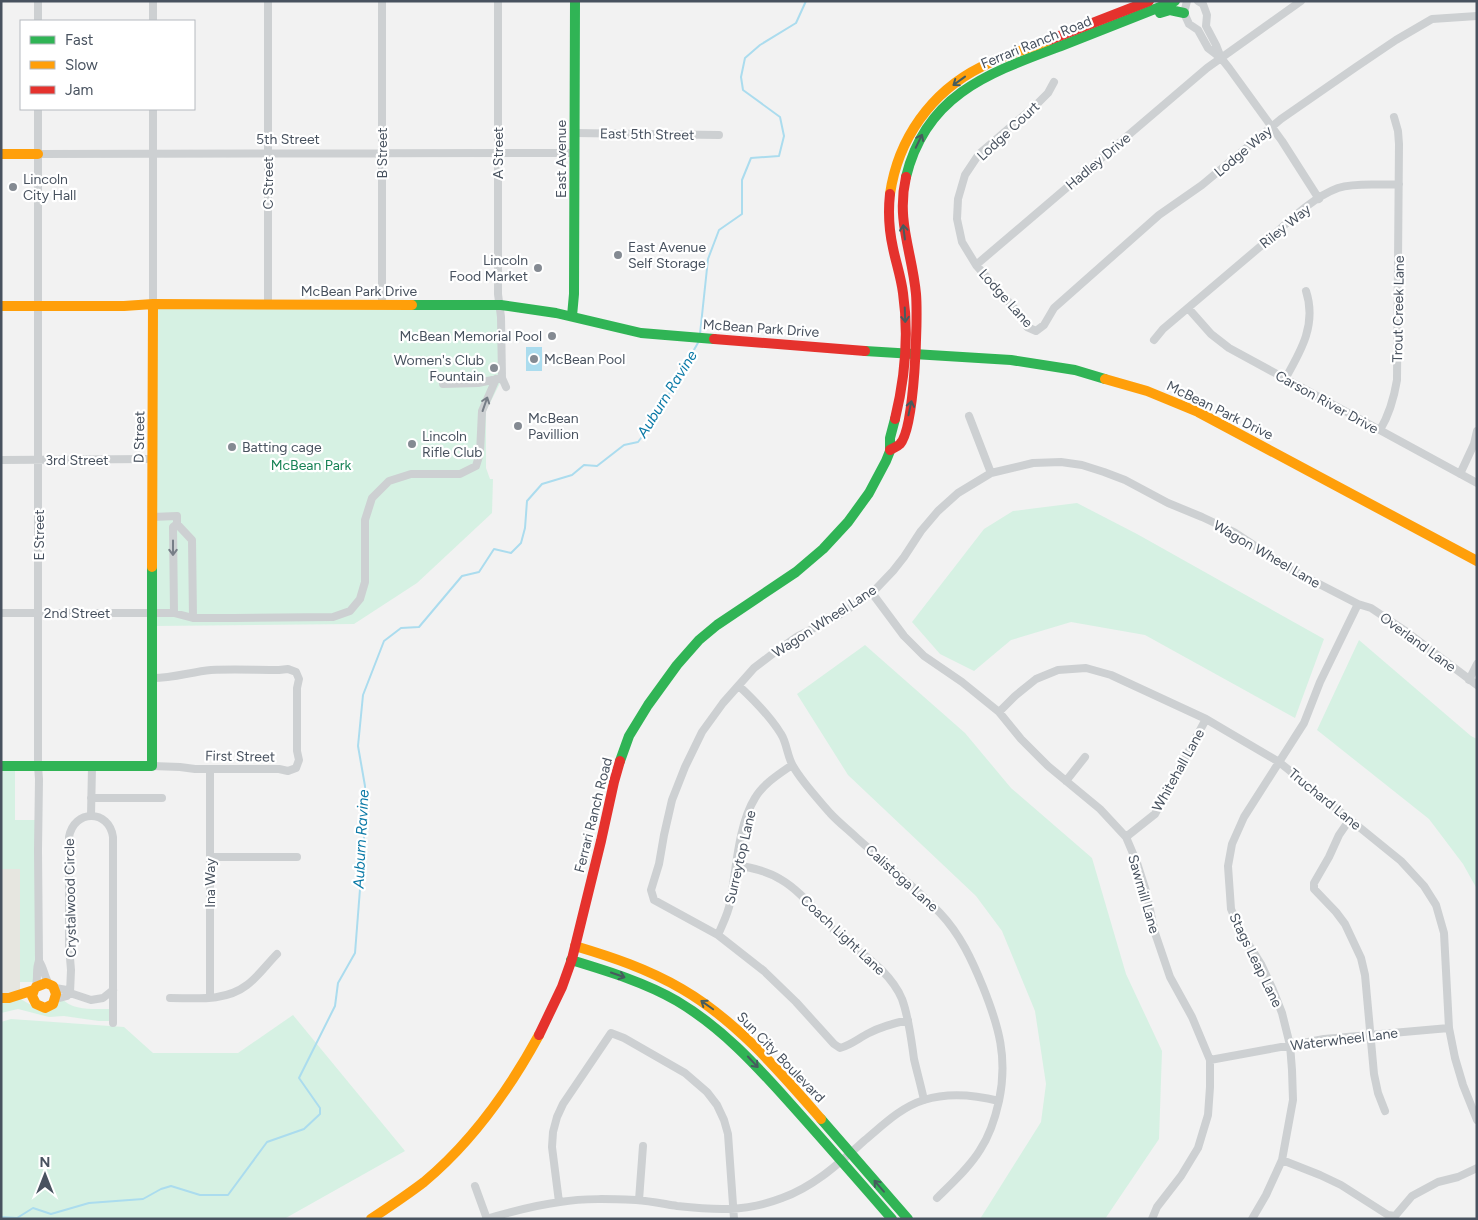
<svg xmlns="http://www.w3.org/2000/svg" width="1478" height="1220" viewBox="0 0 1478 1220" font-family="Figtree,sans-serif">
	<style>
		.commercial { fill: #e6e6e0 }
		.green { fill: #d6f1e3 }
		.water { fill: #abdcee }
		.lines { fill: none; stroke-linecap: round; stroke-linejoin: round }
		.stream { stroke: #abdcee; stroke-width: 2 }
		.street { stroke: #cdd0d2; stroke-width: 8 }
		.fast { stroke: #30b455; stroke-width: 10 }
		.slow { stroke: #ff9f0a; stroke-width: 10 }
		.jam { stroke: #e5322d; stroke-width: 10 }
		.oneway { stroke: #465c5e }
		.oneway2 { stroke: #777e87 }
		.poi-dot { fill: #848a92; stroke: #fff; stroke-width: 2 }
		.labels { text-anchor: middle; stroke-width: 4.5; stroke-linejoin: round; paint-order: stroke }
		.street-label { font-size: 14px; fill: #48525f; stroke: #fff }
		.poi-label { font-size: 14px; fill: #48525f; stroke: #fff; text-anchor: start }
		.park-label { font-size: 14px; fill: #178255; stroke: #fff }
		.water-label { font-size: 15px; font-style: italic; fill: #0b7aa7; stroke: #fff }
	</style>
	<rect width="100%" height="100%" fill="#f2f2f2"/>
	<path class="commercial" d="M1,869H20V995L1,997Z"/>
	<path class="green" d="M155,308L500,309L502,379L486,411V468L490,479H493L492,513L417,583L354,624L154,626Z
		M1077,503L1137,534L1324,639L1295,718L1145,635L1071,622L1011,640L974,671L940,654L912,622L984,529L1013,511Z
		M1359,640L1471,736L1477,739V889L1463,864L1429,819L1317,730Z
		M865,645L965,733L1011,788L1092,858L1126,974L1162,1051L1159,1139L1105,1219H980L1041,1122L1046,1084L1035,1011L1002,931L976,896L848,775L797,694Z
		M1,767H15V820H38L40,982H20V869H1Z
		M19,998L36,1008L61,998C73,1011 93,1009 109,1009V1021H99L64,1016L49,1017L18,1009L1,1013V1001Z
		M293,1015L405,1151L284,1219H1V1022L11,1019L124,1027L153,1053H238Z"/>
	<path class="water" d="M526,347H542V371H526Z"/>
	<g class="lines">
		<path class="stream" d="M700,334L708,259L719,230L742,214V180L751,158L779,156L784,136L780,117L743,90L741,77L745,58L760,45L796,23L806,1
			M1,1217L17,1218L33,1208L51,1214L89,1203L143,1199L161,1189L171,1186L200,1195H228L267,1142L304,1129L320,1114V1108L299,1078L335,1006L338,983L355,953L364,838L365,786L358,746L363,695L384,641L401,628L419,627L462,576L479,572L494,549L511,553L521,543L525,528L527,501L542,484L572,475L584,465L597,466L624,445L638,442L652,424L699,341"/>
		<path class="street" d="M38,1V21
			M153,1V21
			M268,1V304
			M1187,1L1184,13L1189,24L1198,30L1208,48L1221,58L1229,68L1282,141L1319,199
			M1198,1L1203,4L1207,15L1206,26L1216,45L1221,58
			M1054,82L1048,93L1036,105L979,154L965,175L958,199L957,219L962,242L976,265L1022,317L1027,327L1036,331L1044,325L1054,308L1159,215L1202,185L1281,119L1356,67L1396,40L1432,19L1477,16
			M153,109V304
			M574,133L719,135
			M38,154L574,153
			M976,265L1207,68L1301,1
			M382,304V1
			M1188,308L1211,334L1229,348L1477,483
			M1154,340L1163,329C1198,299 1233,270 1268,240C1288,222 1313,197 1338,188C1358,182 1378,186 1399,184
			M502,378L506,387
			M1285,379C1301,351 1317,324 1306,291
			M443,384L478,383L502,378L501,317L498,294V1
			M969,416L991,473
			M1380,430C1389,415 1394,398 1397,380L1399,144L1398,131L1394,117
			M1,460L152,459
			M1460,474L1474,444L1477,431
			M152,517L177,516V524
			M872,593L904,636L924,656L962,682L999,712L1021,739L1048,766L1100,809L1126,837L1137,863L1146,891L1155,933L1170,977L1192,1017L1210,1060V1087L1208,1115L1198,1148L1181,1176L1157,1207L1152,1219
			M1,613H174L193,618H234L333,617L350,611L360,599L365,582V520L372,498L389,481L411,474H460L476,466L480,453L482,411L496,379
			M174,613L173,527L177,524L192,540L193,618
			M1469,680L1477,664
			M739,686C755,701 770,716 781,734C787,743 787,756 793,766C802,782 818,799 830,813C839,823 849,830 858,839C885,863 914,886 940,913C960,934 972,960 983,987C999,1027 1008,1058 999,1101C995,1119 990,1135 980,1150C969,1168 952,1183 937,1198
			M999,712L1015,696L1036,679L1058,670L1086,668L1111,675L1206,719L1279,762L1401,861L1424,886L1436,905L1444,933L1449,1028L1455,1058L1463,1085L1477,1120
			M152,766L180,767L195,769H279L288,771L296,768L299,760L297,751V688L299,679L296,672L288,669L279,670C257,670 234,669 211,670C191,672 173,678 153,678
			M210,769V997
			M1066,781L1085,757
			M91,798H162
			M91,816L92,766
			M1350,819L1339,835L1329,857L1314,883V889L1336,912L1345,924L1361,958L1365,975L1374,1074L1378,1093L1385,1111
			M1126,837L1155,814L1206,719
			M210,857H297
			M737,865C752,868 767,871 780,879C801,891 816,912 833,929C856,951 889,968 902,999C909,1018 911,1038 914,1059C917,1072 921,1086 924,1100
			M718,935C722,925 728,914 730,903C736,872 738,825 755,798C763,784 779,774 792,765
			M39,961C44,968 44,976 49,984
			M35,988C39,979 35,970 39,961L38,850L39,779L38,766V109
			M55,988L67,990L70,993L91,1000L103,998L113,990
			M70,993L71,970L69,946V837C74,809 109,809 113,837V1023
			M170,998C195,998 225,1002 247,985C258,977 267,964 277,954
			M56,999L67,996L70,993
			M908,1020C895,1023 882,1026 869,1033C859,1038 851,1045 840,1048L834,1044L796,1002L764,971L718,935L654,900L651,890L659,864L664,835L672,800L685,767L702,732L723,703L754,668L775,652L798,636L836,617L872,593L893,571L904,557L921,531L938,511L958,493L991,473L1033,463L1061,462L1082,465L1104,472L1125,480L1168,503L1202,517L1234,532L1290,569L1358,604L1371,608L1404,630L1477,685
			M1210,1060L1324,1039L1449,1028
			M1282,1160L1320,1175L1341,1185L1388,1215L1395,1216L1412,1196L1438,1182L1458,1177L1477,1168
			M475,1186L487,1219
			M639,1200L643,1146
			M559,1202L552,1147L553,1132L557,1117L563,1104L611,1033L624,1038L685,1073L707,1092L717,1105L724,1120L728,1134L734,1219
			M486,1219C510,1212 536,1205 560,1202C585,1198 611,1199 636,1200C650,1201 664,1204 677,1206C715,1210 746,1212 782,1198C815,1186 839,1163 865,1140C883,1125 901,1107 924,1100C949,1092 975,1095 999,1101
			M1252,1219L1266,1195L1282,1160L1293,1100L1292,1070L1290,1045L1282,1013L1273,990L1261,964L1241,932L1231,909L1228,866L1232,844L1244,817L1304,723L1320,682L1358,604"/>
		<path class="fast" d="M1160,13L1170,10L1184,13
			M906,177C926,94 989,73 1061,46C1099,31 1137,16 1175,1
			M412,305H501L556,313L641,333L714,339
			M572,316L574,294L575,1
			M865,351L1011,360L1075,370L1105,379
			M620,761L629,736L648,705L677,665L699,640L717,625L796,572L823,549L848,522L869,493L886,461L890,451V438L895,419
			M1,766H152V567
			M571,960C607,971 644,982 677,1001C721,1027 755,1064 789,1102C824,1141 858,1180 892,1219
			M821,1119L908,1219"/>
		<path class="slow" d="M1,154H38
			M890,194C898,139 931,92 981,67C1002,56 1027,49 1049,40
			M1,306H124L153,304L412,305
			M1105,379L1147,391L1198,412L1477,561
			M152,567L153,304
			M575,946C612,957 648,969 682,989C737,1021 780,1072 821,1119
			M1,998H9L34,990L32,996L36,1004L45,1008L53,1004L56,994L53,986L46,983L36,987
			M371,1219C389,1207 407,1195 424,1182C472,1142 509,1090 539,1035"/>
		<path class="jam" d="M1049,40L1149,1
			M890,194C888,212 889,230 893,248C896,263 901,277 903,293C909,335 905,378 895,419
			M714,339L865,351
			M890,450C893,448 897,447 900,444C915,428 918,318 916,294C912,251 896,221 906,177
			M539,1035L562,987L572,959L601,841L614,782L620,761"/>
	</g>
	<defs><path id="oneway-shaft" d="M-6 0H5M1.5-3L5.5 0L1.5 3" fill="none" stroke-width="1.6" stroke-linecap="round" stroke-linejoin="round" transform="scale(1.25)"/></defs>
	<g class="oneway">
		<use href="#oneway-shaft" transform="translate(959 81) rotate(144)"/>
		<use href="#oneway-shaft" transform="translate(919 141) rotate(-64)"/>
		<use href="#oneway-shaft" transform="translate(904 232) rotate(-97)"/>
		<use href="#oneway-shaft" transform="translate(905 315) rotate(88)"/>
		<use href="#oneway-shaft" transform="translate(910 408) rotate(-78)"/>
		<use href="#oneway-shaft" transform="translate(618 975) rotate(19)"/>
		<use href="#oneway-shaft" transform="translate(707 1005) rotate(-145)"/>
		<use href="#oneway-shaft" transform="translate(753 1062) rotate(47)"/>
		<use href="#oneway-shaft" transform="translate(879 1186) rotate(-131)"/>
	</g>
	<g class="oneway2">
		<use href="#oneway-shaft" transform="translate(485 404) rotate(-71)"/>
		<use href="#oneway-shaft" transform="translate(173 548) rotate(90)"/>
	</g>
	<g class="poi-dot">
		<circle cx="13" cy="187" r="5"/>
		<circle cx="618" cy="255" r="5"/>
		<circle cx="538" cy="268" r="5"/>
		<circle cx="552" cy="336" r="5"/>
		<circle cx="534" cy="359" r="5"/>
		<circle cx="494" cy="368" r="5"/>
		<circle cx="518" cy="426" r="5"/>
		<circle cx="412" cy="444" r="5"/>
		<circle cx="232" cy="447" r="5"/>
	</g>
	<g class="labels">
		<g class="street-label">
			<text transform="translate(1036 42) rotate(-22)" y="5">Ferrari Ranch Road</text>
			<text transform="translate(1008 131) rotate(-43)" y="5">Lodge Court</text>
			<text transform="translate(647 134) rotate(1)" y="5">East 5th Street</text>
			<text x="288" y="144">5th Street</text>
			<text transform="translate(1243 151) rotate(-40)" y="5">Lodge Way</text>
			<text transform="translate(382 153) rotate(-90)" y="5">B Street</text>
			<text transform="translate(498 153) rotate(-90)" y="5">A Street</text>
			<text transform="translate(561 159) rotate(-90)" y="5">East Avenue</text>
			<text transform="translate(1098 161) rotate(-40)" y="5">Hadley Drive</text>
			<text transform="translate(268 183) rotate(-90)" y="5">C Street</text>
			<text transform="translate(1285 226) rotate(-39)" y="5">Riley Way</text>
			<text x="359" y="296">McBean Park Drive</text>
			<text transform="translate(1006 298) rotate(48)" y="5">Lodge Lane</text>
			<text transform="translate(1398 309) rotate(-89)" y="5">Trout Creek Lane</text>
			<text transform="translate(761 328) rotate(4)" y="5">McBean Park Drive</text>
			<text transform="translate(1327 402) rotate(29)" y="5">Carson River Drive</text>
			<text transform="translate(1220 410) rotate(26)" y="5">McBean Park Drive</text>
			<text transform="translate(139 437) rotate(-89)" y="5">D Street</text>
			<text x="77" y="465">3rd Street</text>
			<text transform="translate(39 535) rotate(-90)" y="5">E Street</text>
			<text transform="translate(1267 554) rotate(30)" y="5">Wagon Wheel Lane</text>
			<text x="77" y="618">2nd Street</text>
			<text transform="translate(824 621) rotate(-33)" y="5">Wagon Wheel Lane</text>
			<text transform="translate(1418 642) rotate(36)" y="5">Overland Lane</text>
			<text transform="translate(240 756) rotate(1)" y="5">First Street</text>
			<text transform="translate(1178 770) rotate(-61)" y="5">Whitehall Lane</text>
			<text transform="translate(1325 799) rotate(39)" y="5">Truchard Lane</text>
			<text transform="translate(593 815) rotate(-76)" y="5">Ferrari Ranch Road</text>
			<text transform="translate(740 857) rotate(-77)" y="5">Surreytop Lane</text>
			<text transform="translate(902 878) rotate(42)" y="5">Calistoga Lane</text>
			<text transform="translate(210 883) rotate(-90)" y="5">Ina Way</text>
			<text transform="translate(1144 894) rotate(74)" y="5">Sawmill Lane</text>
			<text transform="translate(70 898) rotate(-91)" y="5">Crystalwood Circle</text>
			<text transform="translate(843 935) rotate(43)" y="5">Coach Light Lane</text>
			<text transform="translate(1256 960) rotate(64)" y="5">Stags Leap Lane</text>
			<text transform="translate(1344 1039) rotate(-7)" y="5">Waterwheel Lane</text>
			<text transform="translate(781 1057) rotate(46)" y="5">Sun City Boulevard</text>
		</g>
		<g class="poi-label">
			<text x="23" y="184">Lincoln<tspan x="23" dy="16">City Hall</tspan></text>
			<text x="628" y="252">East Avenue<tspan x="628" dy="16">Self Storage</tspan></text>
			<text x="528" y="265" text-anchor="end">Lincoln<tspan x="528" dy="16">Food Market</tspan></text>
			<text x="542" y="341" text-anchor="end">McBean Memorial Pool</text>
			<text x="544" y="364">McBean Pool</text>
			<text x="484" y="365" text-anchor="end">Women's Club<tspan x="484" dy="16">Fountain</tspan></text>
			<text x="528" y="423">McBean<tspan x="528" dy="16">Pavillion</tspan></text>
			<text x="422" y="441">Lincoln<tspan x="422" dy="16">Rifle Club</tspan></text>
			<text x="242" y="452">Batting cage</text>
		</g>
		<g class="park-label">
			<text x="311" y="470">McBean Park</text>
		</g>
		<g class="water-label">
			<text transform="translate(667 394) rotate(-58)" y="5">Auburn Ravine</text>
			<text transform="translate(361 839) rotate(-87)" y="5">Auburn Ravine</text>
		</g>
	</g>
	<rect width="1478" height="1220" fill="none" stroke="#48525f" stroke-width="5"/>
	<rect x="20" y="20" width="175" height="90" fill="#ffffff" stroke="#b6babf"/>
	<rect x="30" y="36" width="25" height="8" fill="#30b455" stroke="#b6babf"/>
	<text x="65" y="45" font-size="15" fill="#48525f">Fast</text>
	<rect x="30" y="61" width="25" height="8" fill="#ff9f0a" stroke="#b6babf"/>
	<text x="65" y="70" font-size="15" fill="#48525f">Slow</text>
	<rect x="30" y="86" width="25" height="8" fill="#e5322d" stroke="#b6babf"/>
	<text x="65" y="95" font-size="15" fill="#48525f">Jam</text>
	<g transform="translate(45 1175)" stroke="#ffffff" stroke-width="4" paint-order="stroke">
	<path d="M0-4L9 19L0 12L-9 19Z" fill="#48525f"/>
	<text y="-8" font-size="14" font-weight="bold" text-anchor="middle" fill="#48525f">N</text>
	</g>
</svg>
